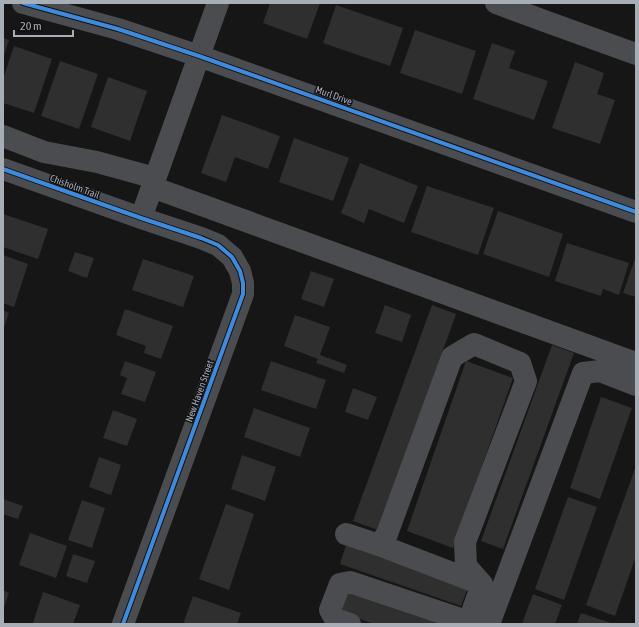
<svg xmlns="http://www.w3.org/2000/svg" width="639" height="627" viewBox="0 0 639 627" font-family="'Asap Condensed',sans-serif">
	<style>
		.building { fill: #2f2f30 }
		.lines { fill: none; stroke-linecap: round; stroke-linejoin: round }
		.minor { stroke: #4a4c4f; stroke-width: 22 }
		.cycleway-casing { stroke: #101012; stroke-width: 6 }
		.cycleway { stroke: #408adc; stroke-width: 4 }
		.labels { text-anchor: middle; stroke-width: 3; stroke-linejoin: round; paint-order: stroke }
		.street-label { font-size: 10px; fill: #a8aeb6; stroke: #101012 }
	</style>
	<rect width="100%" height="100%" fill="#161616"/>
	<path class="building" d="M270,3H320L307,39L263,23Z
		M336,5L403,28L390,66L323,43Z
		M415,30L476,51L462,94L400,73Z
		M3,38L9,40L3,58Z
		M492,43L515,51L509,68L548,81L534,120L473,99Z
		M14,46L52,59L34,113L3,103V79Z
		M60,61L98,74L79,129L41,116Z
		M575,62L604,73L597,94L615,100L600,144L552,128Z
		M108,77L147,91L130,141L91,127Z
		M222,115L280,136L268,169L235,157L226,182L201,173Z
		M294,138L349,158L333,201L279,182Z
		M360,163L418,186L404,223L369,209L364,223L341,213Z
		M427,186L494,208L478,255L411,232Z
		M498,211L563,234L549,277L483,254Z
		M3,214L48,229L38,259L3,247Z
		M567,243L629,263L619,295L603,289L601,296L555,281Z
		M75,252L94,258L87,278L68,271Z
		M3,255L28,264L14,307L3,303Z
		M636,256V297L623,293Z
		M143,259L194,276L183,307L132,290Z
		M311,271L334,279L324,307L301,299Z
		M385,305L411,315L402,342L375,333Z
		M432,305L456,314L378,530L353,521Z
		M125,309L173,326L161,359L144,353L146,346L116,335Z
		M3,310L9,313L3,330Z
		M295,315L330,327L320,355L347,365L344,373L316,363L318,359L284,346Z
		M552,345L574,353L503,549L481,541Z
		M125,361L156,372L145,402L121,394L127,378L120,375Z
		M271,361L326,380L316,409L261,390Z
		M466,361L513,378L453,548L407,531Z
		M353,388L377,397L368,420L345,412Z
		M601,397L632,408L600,499L570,488Z
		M254,408L310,428L300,457L244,437Z
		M113,410L137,419L127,446L103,438Z
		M242,455L276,467L265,501L231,489Z
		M99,457L121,465L111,495L89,487Z
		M636,466V556L615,616L586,605Z
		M568,497L597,507L564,600L535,589Z
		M3,499L23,506L18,519L3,514Z
		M82,500L105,508L92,548L68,540Z
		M226,504L254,514L229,590L199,579Z
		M30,533L67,546L56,578L19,565Z
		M347,542L469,585L461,606L340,564Z
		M73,554L95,561L87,583L66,576Z
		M3,590L9,593L3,610Z
		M345,590L444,624H374L338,611Z
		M43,592L80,605L73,624H35L33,623Z
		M533,594L562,605L555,624H522Z
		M193,596L241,613L237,624H183Z
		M581,613L611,623L610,624H577Z"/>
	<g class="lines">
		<path class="minor" d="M23,3L118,29L199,56L636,212
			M496,3L550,23L636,54
			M3,136L44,152L97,162L155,178
			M3,169L141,218L201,238L218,245L232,257L240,271L243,283V294L123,624
			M152,187L636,363
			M141,218L218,3
			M346,534L379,545L387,534L452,357L474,344L520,363L526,381L465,542L466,566L482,584L468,624
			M379,545L481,584
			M350,624L335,619L330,610L340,584L350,582L469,622
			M489,624L583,373L600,371L636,385"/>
		<g class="cycleway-casing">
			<path id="cycleway" d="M23,3L118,29L199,56L636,212
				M3,169L141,218L201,238L218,245L232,257L240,271L243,283V294L123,624"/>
		</g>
		<use href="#cycleway" class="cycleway"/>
	</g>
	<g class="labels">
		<g class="street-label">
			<text transform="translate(334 95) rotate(20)" y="4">Murl Drive</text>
			<text transform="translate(75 186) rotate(20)" y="4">Chisholm Trail</text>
			<text transform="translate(199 391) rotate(-70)" y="4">New Haven Street</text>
		</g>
	</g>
	<rect width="639" height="627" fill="none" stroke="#a8aeb6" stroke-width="8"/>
	<path d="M14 30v6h59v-6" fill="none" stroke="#a8aeb6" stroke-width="2"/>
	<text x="20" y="30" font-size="12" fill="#a8aeb6" stroke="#101012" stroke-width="3" paint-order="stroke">20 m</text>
</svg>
